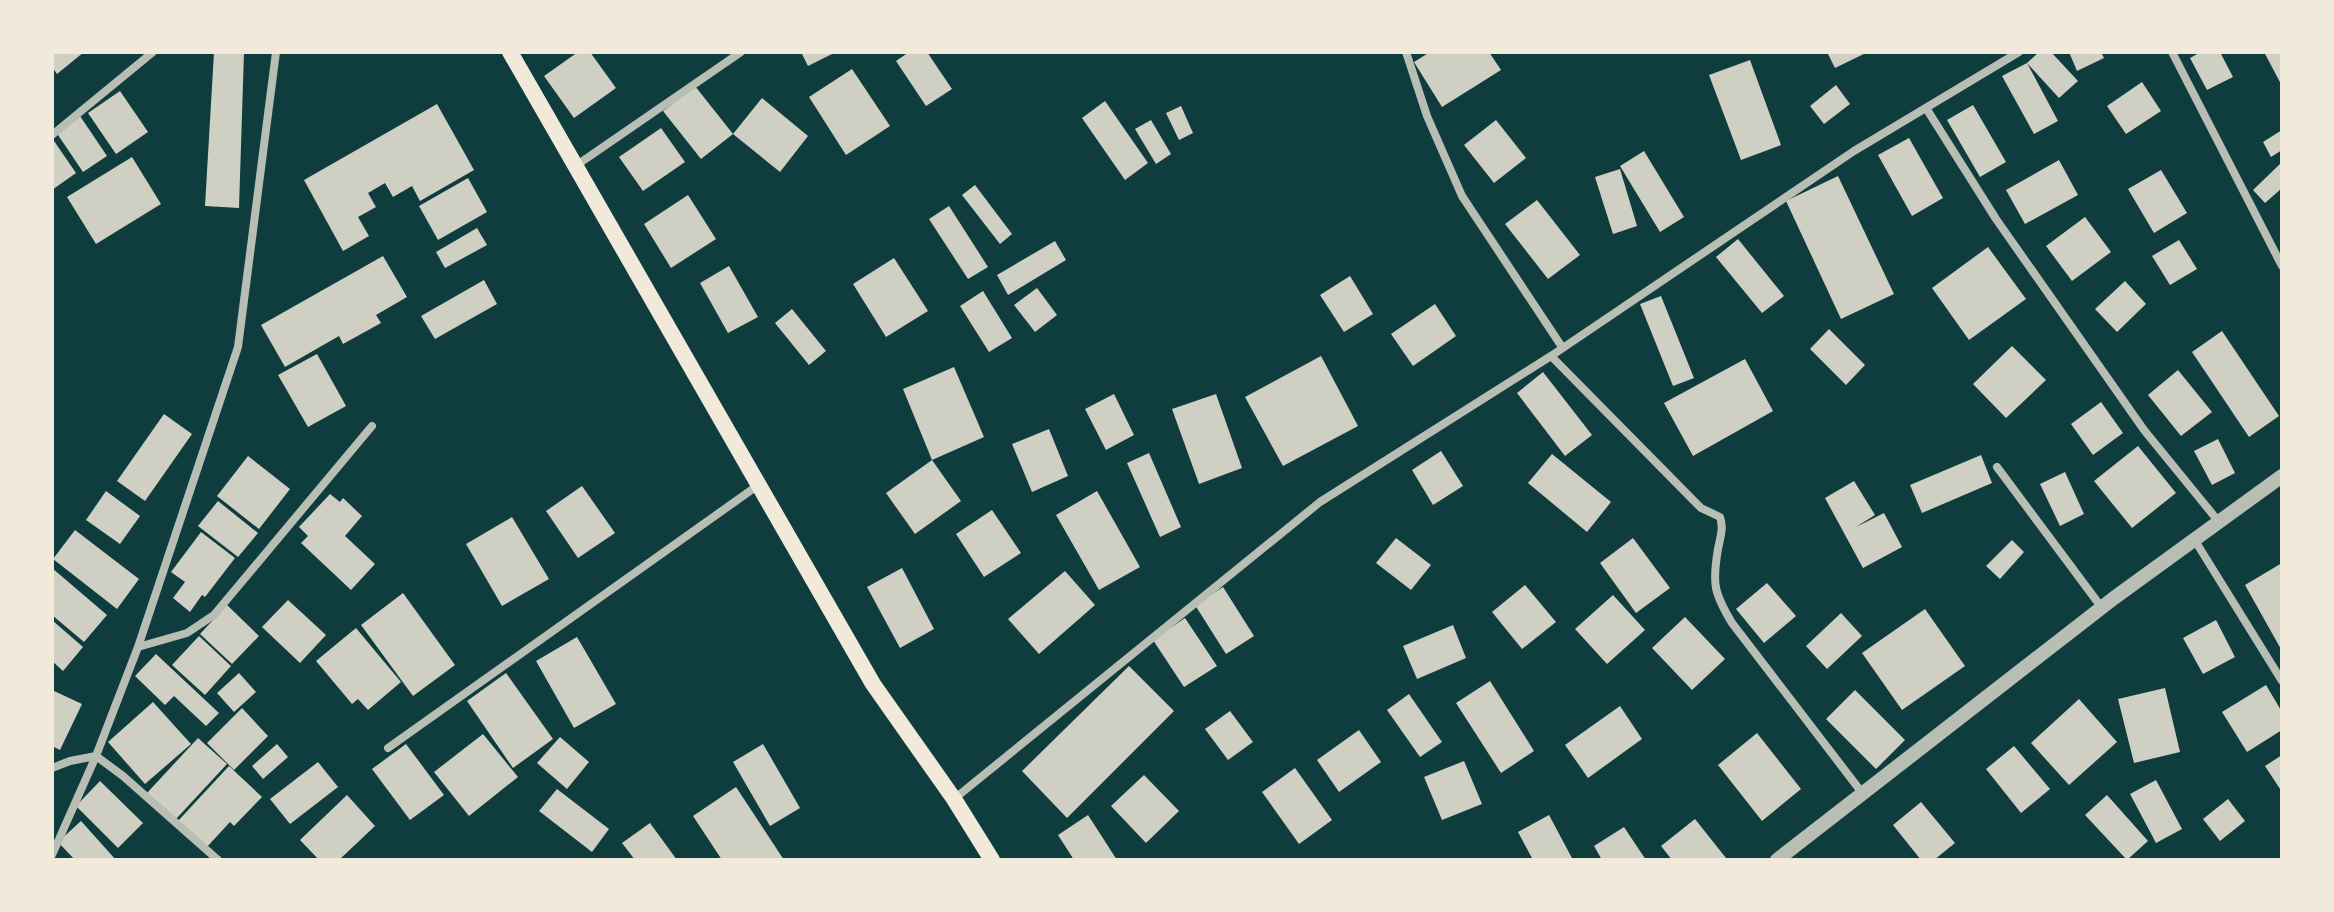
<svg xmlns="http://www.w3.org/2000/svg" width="2334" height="912" viewBox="0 0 2334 912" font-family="'Noto Sans',sans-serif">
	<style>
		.building { fill: #cfcfc3 }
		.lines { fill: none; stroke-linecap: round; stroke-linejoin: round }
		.minor { stroke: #b8beb3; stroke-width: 8 }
		.tertiary { stroke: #b8beb3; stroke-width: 14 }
		.secondary { stroke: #f1e9da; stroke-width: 16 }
	</style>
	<rect width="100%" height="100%" fill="#0f3d3e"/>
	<path class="building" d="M52,52H84L57,74L52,67Z
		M214,52H244L239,208L205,206Z
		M578,52H590L616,88L574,118L544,76Z
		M801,52H836L808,66Z
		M909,52H927L952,89L926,106L896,61Z
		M1430,52H1489L1501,70L1442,107L1414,62Z
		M1827,52H1868L1835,68Z
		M2039,52H2051L2078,81L2059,98L2027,63Z
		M2069,52H2101L2104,58L2077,71Z
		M2201,52H2220L2233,77L2207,90L2190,58Z
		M2264,52H2282V86Z
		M1750,60L1781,145L1741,160L1709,75Z
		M2027,63L2058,121L2034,134L2002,76Z
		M852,69L890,126L846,155L809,97Z
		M2142,82L2161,111L2126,134L2107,106Z
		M1836,85L1850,104L1824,124L1810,106Z
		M695,86L733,134L762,98L808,136L780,172L733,134L701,159L663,111Z
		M120,91L148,132L116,154L88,113Z
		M1105,101L1148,163L1125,180L1082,118Z
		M437,104L474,170L420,201L412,186L393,197L385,183L368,193L376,207L358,217L369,236L343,251L304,180Z
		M1973,105L2006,162L1980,177L1947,120Z
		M1181,106L1193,133L1179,140L1166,113Z
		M80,116L107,156L83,172L56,132Z
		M1151,120L1171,154L1156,164L1135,129Z
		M1496,120L1526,158L1494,183L1464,145Z
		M661,128L685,162L643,191L619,157Z
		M2282,130V150L2271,157L2263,142Z
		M52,138L76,173L52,190Z
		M1909,138L1943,198L1912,216L1878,155Z
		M1644,151L1684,217L1660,232L1620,166Z
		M132,157L161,204L96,244L67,197Z
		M2059,160L2078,195L2025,224L2006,190Z
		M2280,164L2282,188L2265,203L2253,190Z
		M1620,169L1637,226L1613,234L1595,177Z
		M2161,170L2187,213L2154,233L2128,189Z
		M1838,176L1894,294L1841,319L1786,201Z
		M468,178L487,212L438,240L419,206Z
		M975,185L1012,234L1000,244L962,195Z
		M688,195L716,239L671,268L644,224Z
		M1537,200L1580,255L1548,279L1505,224Z
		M949,206L988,267L968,279L929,219Z
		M2085,217L2111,252L2072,281L2046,246Z
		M477,228L487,245L445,268L436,252Z
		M1738,239L1784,296L1762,313L1716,257Z
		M2179,240L2197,269L2170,285L2152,256Z
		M1055,241L1066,260L1008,295L997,275Z
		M1988,247L2026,299L1969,340L1932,288Z
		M383,256L407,297L376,315L381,323L343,344L339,336L285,367L261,325Z
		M894,258L928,311L886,337L853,284Z
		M729,266L758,317L728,333L700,283Z
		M1350,276L1373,314L1344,332L1320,295Z
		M484,280L497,304L435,339L421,316Z
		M2125,281L2146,304L2117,332L2095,309Z
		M1037,288L1057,315L1035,332L1014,305Z
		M983,291L1012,338L989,352L960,306Z
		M1661,296L1694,378L1673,386L1640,304Z
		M1435,304L1456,336L1413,366L1391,334Z
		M792,309L826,351L809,365L775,323Z
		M1829,329L1865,365L1846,385L1810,349Z
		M2222,331L2279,416L2249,437L2192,352Z
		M2012,346L2046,380L2006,418L1973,384Z
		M317,354L346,406L308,427L278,375Z
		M1321,356L1358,426L1283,466L1245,397Z
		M1745,359L1773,411L1693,456L1664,403Z
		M954,367L984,437L932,460L903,389Z
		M2178,370L2212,412L2181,436L2148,395Z
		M1543,372L1592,435L1565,456L1517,393Z
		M1114,394L1134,435L1106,450L1085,409Z
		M1216,394L1242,468L1199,484L1172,409Z
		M2101,402L2123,433L2093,455L2071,424Z
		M164,414L192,434L145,501L117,481Z
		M1049,429L1068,476L1032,492L1012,444Z
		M2218,439L2235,473L2212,485L2194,451Z
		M2138,446L2176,493L2132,528L2094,481Z
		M1441,451L1463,486L1433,505L1412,470Z
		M1149,453L1181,527L1160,537L1127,463Z
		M1552,454L1611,502L1587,532L1528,483Z
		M1981,455L1992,483L1922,513L1910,485Z
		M248,456L290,489L259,529L217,496Z
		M932,460L961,501L915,534L886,493Z
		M2065,472L2084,514L2060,526L2040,484Z
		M1854,481L1875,515L1856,527L1884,513L1902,547L1863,568L1825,498Z
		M582,486L615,533L578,558L546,511Z
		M106,491L140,516L120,544L86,520Z
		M1097,491L1140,567L1099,590L1056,515Z
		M330,494L340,502L343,498L362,516L345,536L375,564L351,590L301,543L308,536L299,527Z
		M218,501L258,533L238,557L198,526Z
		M992,510L1021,553L984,577L956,534Z
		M512,517L549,579L502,606L466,544Z
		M75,530L139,579L117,609L53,559Z
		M201,532L235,558L205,597L202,595L190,612L173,598L185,582L171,572Z
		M1396,538L1431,565L1411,590L1376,563Z
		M1633,538L1670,588L1636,613L1600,563Z
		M2012,540L2024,552L2000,579L1986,566Z
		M2282,563V651L2245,585Z
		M52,568L107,615L84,642L52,615Z
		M902,568L934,629L900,648L867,587Z
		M1065,571L1095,605L1039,654L1008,619Z
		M1767,583L1796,616L1764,643L1736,609Z
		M1525,585L1556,622L1522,649L1492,612Z
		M1223,587L1254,636L1226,654L1195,605Z
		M403,593L455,665L413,696L361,625Z
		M1613,595L1645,630L1607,664L1575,629Z
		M288,600L326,635L300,663L262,627Z
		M227,605L259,636L232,664L200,634Z
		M1925,609L1965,666L1902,710L1862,653Z
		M1841,613L1862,636L1827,669L1806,646Z
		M1685,617L1725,659L1692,690L1652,648Z
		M1185,618L1217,666L1184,687L1153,640Z
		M52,620L83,647L63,671L52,661Z
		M2216,620L2235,657L2203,674L2183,638Z
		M1453,625L1466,658L1417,679L1403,646Z
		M356,628L401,682L368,710L358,699L352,704L316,661Z
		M199,636L231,666L205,695L172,665Z
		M577,637L616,704L574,728L536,661Z
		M156,654L219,713L206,726L174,696L165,705L135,676Z
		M1129,666L1174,711L1067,818L1022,771Z
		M239,673L256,692L234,712L217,693Z
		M506,673L553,739L513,768L467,701Z
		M1490,681L1534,751L1501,773L1456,703Z
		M2266,685L2282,712V730L2247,752L2222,712Z
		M2165,688L2180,752L2134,763L2118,699Z
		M52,690L82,704L60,750L52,746Z
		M1855,690L1905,740L1876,769L1826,719Z
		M1409,694L1442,742L1420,757L1387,710Z
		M2079,699L2117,742L2069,785L2031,743Z
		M153,702L191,744L145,784L108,742Z
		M1620,706L1642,739L1588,778L1565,745Z
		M242,708L268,736L234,770L207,743Z
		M1230,711L1253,742L1228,760L1205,729Z
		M1359,730L1381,762L1339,792L1317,760Z
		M1757,733L1801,789L1762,821L1718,765Z
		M483,734L518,777L469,816L434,772Z
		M560,737L589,762L567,789L537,763Z
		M198,738L227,764L176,819L147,793Z
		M277,744L288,757L263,779L252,766Z
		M406,744L444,795L410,820L372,769Z
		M763,744L800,808L770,826L733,762Z
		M2014,746L2050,789L2021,813L1986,769Z
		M2282,755V792L2265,766Z
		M1464,761L1482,804L1442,820L1424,777Z
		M318,762L338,787L290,824L270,799Z
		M229,766L262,797L234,826L230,822L206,848L177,822Z
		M1295,768L1332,820L1299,844L1262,792Z
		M1144,775L1179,811L1146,843L1111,806Z
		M2156,780L2182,829L2156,843L2130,794Z
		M100,781L143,823L118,848L76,806Z
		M736,787L784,860H722L693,816Z
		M557,789L609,829L592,852L539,811Z
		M347,795L375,826L339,860H319L300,840Z
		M2107,795L2148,841L2127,860L2085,815Z
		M2228,799L2245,821L2220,841L2203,819Z
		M1921,802L1955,843L1934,860H1921L1893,825Z
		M1088,815L1117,860H1074L1058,835Z
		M1549,815L1573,860H1533L1518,832Z
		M1695,819L1726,858L1724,860H1672L1661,846Z
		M81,821L116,860H75L58,842Z
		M650,823L677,860H635L622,843Z
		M1624,827L1646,860H1602L1594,846Z"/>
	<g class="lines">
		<path class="minor" d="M1406,52L1427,116L1462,196L1562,347
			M2172,52L2282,266
			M1926,108L1996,219L2144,430L2219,522
			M52,135L153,52
			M574,167L741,52
			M1551,356L1701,508L1720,517C1724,528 1720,538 1718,549C1712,584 1714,593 1732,623L1863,794
			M1997,467L2102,608
			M2194,539L2282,681
			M138,647L187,633L214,615L372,426
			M388,748L757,486
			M52,768L70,761L96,756L123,776L218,860
			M954,799L1320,502L1551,356L1854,151L2019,52
			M52,855L96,756L138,647L238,347L276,52"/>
		<path class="tertiary" d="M1777,860L2114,598L2282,476"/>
		<path class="secondary" d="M510,52L873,684L954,799L992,860"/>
	</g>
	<rect width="2334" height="912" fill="none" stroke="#f1e9da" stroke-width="108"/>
</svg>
